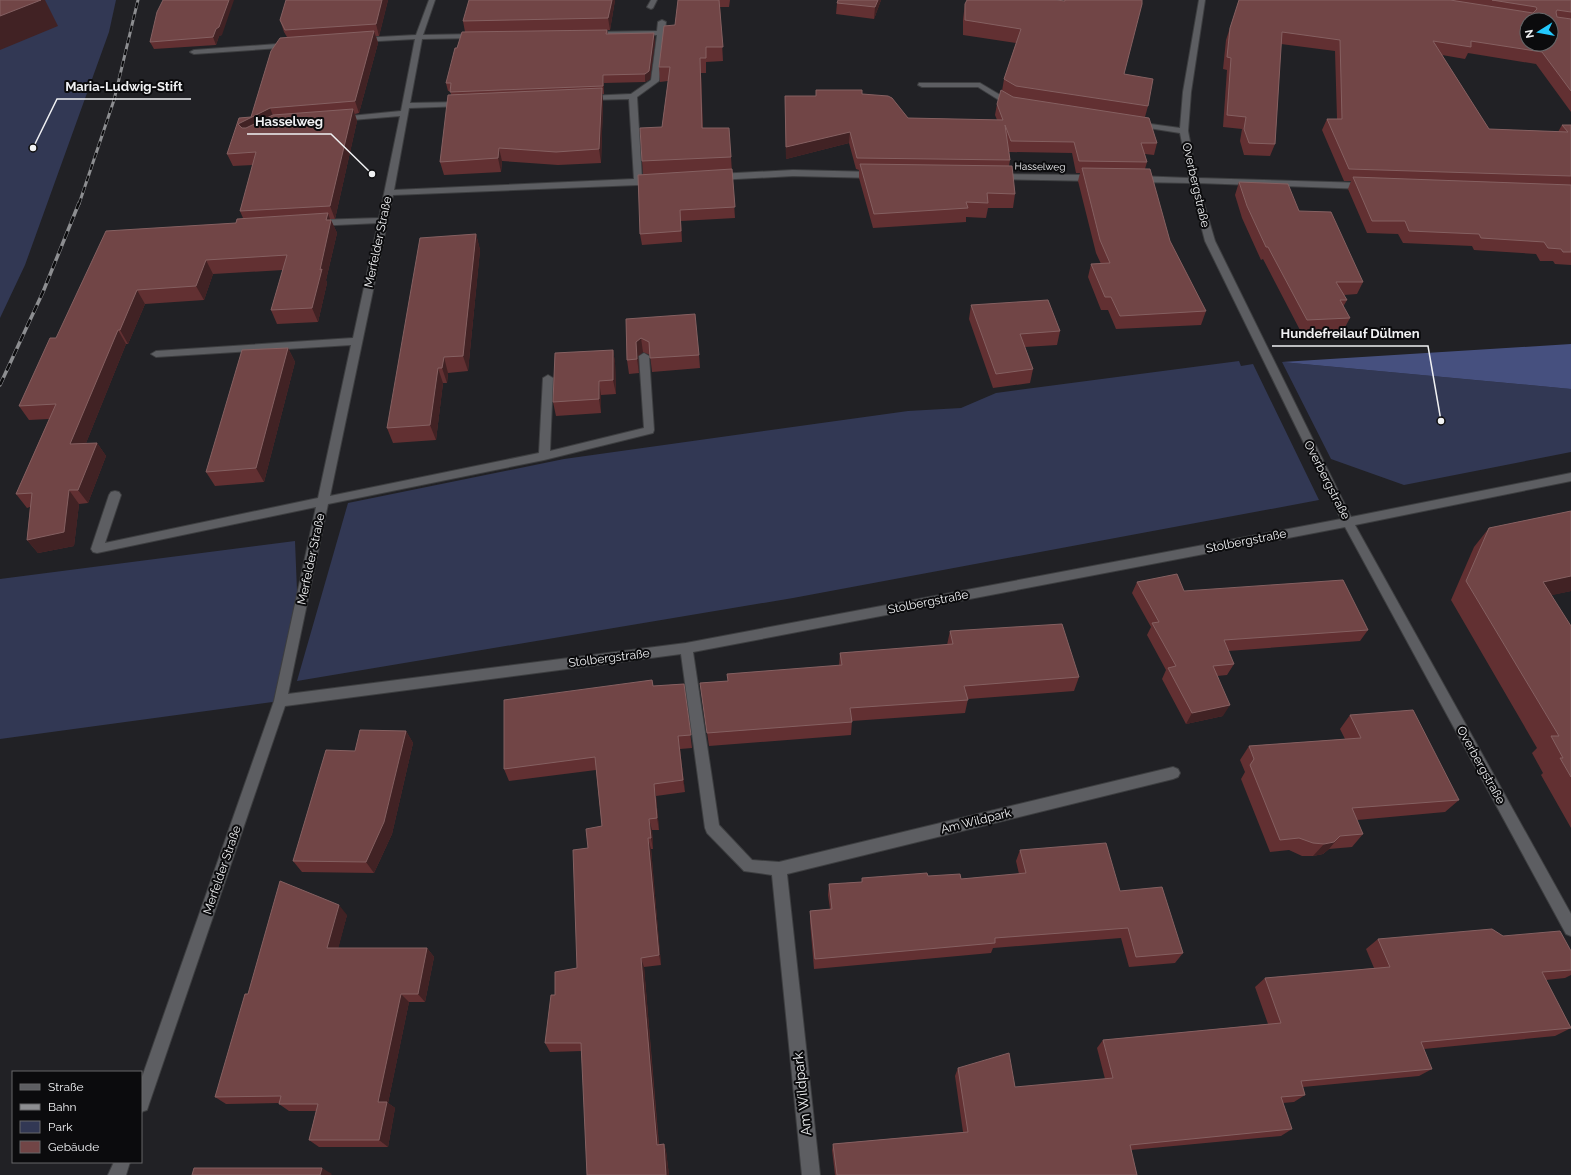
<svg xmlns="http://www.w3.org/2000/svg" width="1571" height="1175" viewBox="0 0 1571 1175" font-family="Raleway,sans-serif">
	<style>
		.green { fill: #323854 }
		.forest { fill: #46507f }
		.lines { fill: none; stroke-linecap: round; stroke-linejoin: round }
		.minor-casing { stroke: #3d3e40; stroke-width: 2 }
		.minor { fill: #5d5e62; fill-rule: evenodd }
		.rail-far1-casing { stroke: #8d8e91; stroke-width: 3 }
		.rail-casing { stroke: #8d8e91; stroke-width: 3.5 }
		.rail-far1 { stroke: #0b0b0d; stroke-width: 2; stroke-dasharray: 6; stroke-linecap: butt }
		.rail { stroke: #0b0b0d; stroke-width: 2.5; stroke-dasharray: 8; stroke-linecap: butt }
		.wall { fill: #623032 }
		.shaded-wall { fill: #412224 }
		.building { fill: #714546; stroke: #856061; fill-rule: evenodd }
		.labels { text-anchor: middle; stroke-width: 4; stroke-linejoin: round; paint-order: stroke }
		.far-street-label { font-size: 10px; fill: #f0f1f3; stroke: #0b0b0d }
		.street-label { font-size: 12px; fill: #f0f1f3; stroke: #0b0b0d }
		.near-street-label { font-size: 14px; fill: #f0f1f3; stroke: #0b0b0d }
		.leader { fill: none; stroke: #f0f1f3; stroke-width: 1.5 }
		.callout-dot { fill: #f0f1f3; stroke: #0b0b0d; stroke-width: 1.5 }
		.callout-label { font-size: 13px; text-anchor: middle; font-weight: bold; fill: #f0f1f3; stroke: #0b0b0d; stroke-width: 4; stroke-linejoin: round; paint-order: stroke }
	</style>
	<rect width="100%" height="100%" fill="#212125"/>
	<path class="green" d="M0,0H116L109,32L25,265L0,318Z
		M1239,361L1241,366L1253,364L1319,500L793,598L297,681L348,503L564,459L908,411L961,408L996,393Z
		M1282,362L1571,389V452L1404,485L1331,459Z
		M295,541L298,616L280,701L0,739V579Z"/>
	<path class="forest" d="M1571,344V389L1282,362Z"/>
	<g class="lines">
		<g class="minor-casing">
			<path id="minor" d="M429,0H435L423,35L477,34L481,36L477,38L422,39L410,103L463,102L467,104L463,106L409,108L394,190L634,179L629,99L588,100L584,98L588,96L631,94L651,80L657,35L593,36L589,34L593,32L657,31L658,22L662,20L666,22L659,81L637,97L642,179L655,178L659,181L655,184L638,185L393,195L330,496L539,453L543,378L548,375L553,378L550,451L644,428L639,356L644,353L649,356L654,430L653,433L649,434L544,460L328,504L288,694L686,643L1341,519L1205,241L1190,183L1137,182L1133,179L1137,176L1189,178L1180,133L1136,126L1132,124L1136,122L1180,128L1183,92L1199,0H1205L1191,92L1188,131L1197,178L1365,183L1369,186L1365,189L1198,183L1215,241L1351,517L1571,473V481L1355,525L1571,914V936L1566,934L1345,527L693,652L719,825L752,860L779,862L1173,767L1178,769L1180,773L1178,777L1173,779L787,874L820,1175H802L772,875L744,871L707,833L705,828L681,654L285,706L149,1104L147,1110L141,1112V1080L274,701L316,507L97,553L93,552L91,549L109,495L111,492L115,491L119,492L121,495L105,543L318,498L351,345L156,357L151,354L156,351L353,338L378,223L316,226L312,223L316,220L379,218L400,116L340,121L336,119L340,117L401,111L415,39L361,42L357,40L361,38L416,35Z
				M651,0H657L653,8L651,9L647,7Z
				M291,43L295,45L294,47L194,54L190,52L194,50Z
				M919,83H980L1017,105L1013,107H1010L978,87H922L918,85Z
				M793,170L875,172L879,175L875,178L793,176L718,180L714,177L718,174Z
				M997,174L1095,175L1099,178L1095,181L994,179L993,177L994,175Z
				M114,1162H130L126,1175H108Z"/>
		</g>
		<use href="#minor" class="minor"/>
		<g class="rail-far1-casing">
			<path id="rail-far1" d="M79,204L114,100L138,0"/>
		</g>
		<g class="rail-casing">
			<path id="rail" d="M0,385L43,292L79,203"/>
		</g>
		<use href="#rail-far1" class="rail-far1"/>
		<use href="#rail" class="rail"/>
	</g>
	<path class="wall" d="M388,0L379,36H376L378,43L359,113L355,114L357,121L335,219H330V220H331L337,233L326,280L327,283L318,322L277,324L271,310L283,270L213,274L204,300L145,304L128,344H126L86,443H97L106,456L88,503L79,504L74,546L38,553L27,540L30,507L27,508L16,494L49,419L29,420L19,406L56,338L243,218L240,211L253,165L233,166L227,154L251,117L287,37L284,32L280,20Z
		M615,0L610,30H607L608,34L655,41L650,79L645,82L604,83V94H602L603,102L601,163L558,165L502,161L501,172L444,175L440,162L451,94L450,91H448L446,83L457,48L465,32L463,21Z
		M678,0H730L729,7H720L723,61L706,62V73H701L703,128L731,157L735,218L681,221L682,242L642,245L640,234L643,174L642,161L662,127L668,81L660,82L659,67L675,25Z
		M881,0L874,19L836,14L837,3Z
		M1064,0H1142L1124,74L1148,106L1145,117L1157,143L1154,155L1145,154L1147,162L1145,169L1170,241L1206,311L1201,325L1116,329L1108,310H1101L1088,277L1091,264H1101L1096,253L1078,181L1080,173H1076L1072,153L1009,152L1010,160L1009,166L1015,194L1013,208H988L986,218L966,217V222L873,228L859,178V170L856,169L849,143L786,159L785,96H816L862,94L908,118L997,120L995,115L997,104L1002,91L1004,79L1016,43L963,35V19L965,4L1064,1Z
		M1239,0H1571V112L1536,64L1468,53L1465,59L1442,55L1489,129L1558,132L1562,125H1571V265L1555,264L1553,261H1540L1536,254L1474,250L1472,246L1403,243L1398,234L1367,233L1348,189L1351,181H1344L1322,130L1327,119H1337L1335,51L1281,44L1275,144L1270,156L1244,155L1240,141L1242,129L1223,127L1227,70L1223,69L1226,40Z
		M222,35L219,36L216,45L154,49L150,42Z
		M1239,182L1299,211L1363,282L1357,294L1344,295L1347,300L1343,307L1350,318L1343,331L1301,332L1263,259L1261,260L1242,218L1235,195Z
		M476,234L480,250L468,371L448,373L447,383H443L436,440L393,443L387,428Z
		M971,305L1060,331L1057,345L1025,347L1033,369L1030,383L993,388L969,319Z
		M626,319L699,355L700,368L652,372L650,355L643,352L638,356L639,373L629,374L627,360Z
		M288,348L295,362L264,482L215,486L206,472Z
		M613,350L615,363L616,394L601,395V413L556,416L553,402Z
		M1571,511V591L1551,595L1571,626V828L1541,775L1543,773L1532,753L1537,748L1451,600L1474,547L1489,528Z
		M1137,582L1184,591L1368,630L1360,641L1228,651L1234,664L1227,675L1217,676L1223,716L1186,724L1162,679L1166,670L1147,635L1151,627L1132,593Z
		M950,631L1079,677L1074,691L968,699L965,713L852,721L851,735L709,746L700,683L728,681L839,666L840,653L947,645Z
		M652,680L653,686L684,684L692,748L680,749L685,792L656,796L659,830H652L653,849H651L661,965L644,967L659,1145L664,1144L666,1151L669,1175H587L582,1051L550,1052L545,1043L555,995L577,968L588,848L602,826L596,770L509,781L504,769Z
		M1350,715L1459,800L1445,812L1357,820L1363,834L1352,847L1329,849L1323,854L1313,856H1302L1289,850L1270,852L1241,779L1245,772L1240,760L1249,746L1345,739L1340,729Z
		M406,731L413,743L392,834L374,873L302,872L293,861L355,751Z
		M1020,850L1120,891L1183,953L1175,963L1129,967L1121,938L993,948L991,953L814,969L810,922V911L830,909L828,895L829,884L862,882V878L928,876L961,879L1019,874L1016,861Z
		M347,915L338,948H427L434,957L425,1002H409L388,1103L395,1108L388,1147H319L309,1140L316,1111H289L279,1104V1103L226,1104L215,1097L248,994Z
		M1503,936L1571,951V975L1565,978L1546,980L1571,1028L1555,1036L1424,1049L1432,1069L1419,1076L1303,1087L1305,1095L1294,1102L1283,1103L1292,1129L1281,1136L1131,1150L1137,1175H835L832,1150L833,1144L963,1132L955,1076L958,1068L1015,1087L1105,1079L1097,1048L1103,1040L1268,1024L1255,987L1265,978L1374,968L1366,949L1378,939Z"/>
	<path class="shaded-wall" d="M41,0H45L58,26L0,50V16Z
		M229,0H234L222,35L219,36L216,45L213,37L216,29Z
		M382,0H388L379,36L376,24Z
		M612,0H615L610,30L608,18Z
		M878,0H881L874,19L875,7Z
		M374,31L378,43L359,113L355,101Z
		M654,33L655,41L650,79L645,82V74Z
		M700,58L701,73L703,144L702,128Z
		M603,75L604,83V94L603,86Z
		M602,88L603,102L601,163L599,149Z
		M270,108L275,121L243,136L238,124Z
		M353,109L357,121L335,219L330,206Z
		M850,132L849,143L786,159V147Z
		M499,148L502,161L501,172L498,158Z
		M328,213L331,222V220L337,233L326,280L327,283L318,322L312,308L320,270L326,220Z
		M476,234L480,250L468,371L463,356Z
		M206,260L213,274L204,300L196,286Z
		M137,290L145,304L128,344L120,330Z
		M118,330L126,344L80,458L70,444Z
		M641,338L643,352L638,356L639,373L637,359L636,342Z
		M288,348L295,362L264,482L256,468Z
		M613,350L615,363L616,394L613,380Z
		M444,357L448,373L447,383L442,368Z
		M438,368L443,383L436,440L430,425Z
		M599,381L601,395V413L599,399Z
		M97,443L106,456L88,503L78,490Z
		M69,490L79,504L74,546L38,553L27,540Z
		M1571,576V591L1526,601L1543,582Z
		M1230,705L1223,716L1186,724L1192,713Z
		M406,731L413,743L392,834L374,873L366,862Z
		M678,736L680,749L685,792L683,780Z
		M654,784L656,796L659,830L657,818Z
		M649,819L652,830L653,849L651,838Z
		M1340,836L1329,849L1323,854L1313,856L1324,844Z
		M648,838L651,849L661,965L659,955Z
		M339,905L347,915L336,957L327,948Z
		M427,948L434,957L425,1002L418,994Z
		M641,958L644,967L659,1152L657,1145Z
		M401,994L409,1002L388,1103L395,1108L388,1147L379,1140L378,1102Z
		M664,1144L666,1151L669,1175H666Z
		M322,1168L332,1174L331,1175H320Z"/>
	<path class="building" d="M0,0H41L0,16Z
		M163,0H229L219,27L216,29L213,37L150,42L157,12Z
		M286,0H382L376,24L285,30L280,20Z
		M469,0H612L608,18L463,21Z
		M678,0H719L723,47H706V58H700L702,128H729L731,157L642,161L640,128L662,127L670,67H659L664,26L675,25Z
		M838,0H878L875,7L837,3Z
		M967,0H1056L1065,1V0H1142V4L1124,74L1153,79L1148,106L1016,86L1004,79L1021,29L965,20V4Z
		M1239,0H1450L1533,13L1537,9L1536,7L1492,0H1571V12L1557,10L1556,12L1557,17L1571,19V91L1542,52L1471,41V47L1433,41L1489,129L1568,132L1562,125H1571V176L1349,169L1327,119H1342L1340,40L1282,32L1275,144L1249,143L1244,129L1246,117L1227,115L1231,58L1227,57L1230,28ZM1527,20H1551V44H1527Z
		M607,30L606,34L654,33L649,71L645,74L603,75V86L450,92L451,83H446L455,48H457L462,32Z
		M374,31L355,101L270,108L238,124L242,128H246L273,115L353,109L330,206L240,211L256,152L227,154L239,118L251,117L271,51L280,38Z
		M602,88L599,149L556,152L499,148L498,158L440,162L448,95Z
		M816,90H862V94L888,96L892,98L908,118L1003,120L997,104L1001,90L1013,97L1149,118L1157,143H1141L1147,162L1079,161L1074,142L1011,141L1005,125L1010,160L857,158L850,132L786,147L785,96H816Z
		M860,164L1012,166L1015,194L987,193L988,203L966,202L968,208L874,214Z
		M1082,168L1150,169L1170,241L1206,311L1120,316L1111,297H1105L1091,264L1110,263L1100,240Z
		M732,169L735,207L680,210L681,231L640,234L638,175Z
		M1353,177L1571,185V252H1563L1561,249L1548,248L1544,242L1481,238L1479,234L1409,231L1405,221H1372Z
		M1239,182L1288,184L1299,211L1331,212L1363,282H1336L1347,300H1340L1350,318L1307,320L1268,247H1266L1247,206Z
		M328,213L326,220H331L320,270L322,269L312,308L271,310L287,255L206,260L196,286L137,290L120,330H118L70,444L97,443L78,490H69L64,532L27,540L32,493L16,494L56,404L19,406L50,338H56L106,231L236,223L237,219Z
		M476,234L463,356L444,357L442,368H438L430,425L387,428L420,238Z
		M1048,300L1060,331L1020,334L1033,369L996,374L971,305Z
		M695,314L699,355L650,358L649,342L641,338L636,342L637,359L627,360L626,319Z
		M288,348L256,468L206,472L242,350Z
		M613,350V380L599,381V399L553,402L555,353Z
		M1571,511V576L1543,582L1571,626V777L1560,758H1563L1551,736H1559L1466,581L1489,528Z
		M1177,574L1184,591L1343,580L1368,630L1224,640L1234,664L1213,666L1230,705L1192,713L1168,668L1176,666L1152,623L1159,622L1137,582Z
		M1062,624L1079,677L964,686L968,700L850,708L852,722L707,733L700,683L728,681L727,674L842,665L840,653L953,644L950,631Z
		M652,680L653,686L684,684L691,735L678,736L683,780L654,784L657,818L649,819L651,838H648L659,955L641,958L657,1145L664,1144L666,1175H587L581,1043H545L551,995H555V972L577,968L573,850L588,848L586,829L602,826L595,757L504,769V700Z
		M1413,710L1459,800L1352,808L1363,834L1340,836L1334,842L1324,844L1313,843L1299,838L1280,840L1250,765L1254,759L1249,746L1361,738L1350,715Z
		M360,730L406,731L384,822L366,862L293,861L326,750L355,751Z
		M1106,843L1120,891L1162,887L1183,953L1136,957L1128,928L995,938V943L815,959L810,911L832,909L829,884L862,882V878L927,873L928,876L960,874L961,879L1026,873L1020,850Z
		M280,881L339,905L327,948H427L418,994H401L378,1102H387L379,1140H309L318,1104H279L281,1096L215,1097L245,994H248Z
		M1492,929L1503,936L1560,931L1571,951V970L1542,972L1571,1028L1421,1042L1432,1069L1301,1081L1305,1095L1281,1097L1292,1129L1130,1145L1137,1175H837L833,1144L968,1132L958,1068L1009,1053L1015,1087L1113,1078L1103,1040L1281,1023L1265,978L1390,967L1378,939Z
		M194,1168H322L320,1175H192Z"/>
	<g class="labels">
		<g class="far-street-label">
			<text transform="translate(1040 166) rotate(1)" y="4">Hasselweg</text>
		</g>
		<g class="street-label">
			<text transform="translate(1196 185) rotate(77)" y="4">Overbergstraße</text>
			<text transform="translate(378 242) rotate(-78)" y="4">Merfelder Straße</text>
			<text transform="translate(1327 480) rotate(63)" y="4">Overbergstraße</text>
			<text transform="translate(1246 541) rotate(-11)" y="4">Stolbergstraße</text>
			<text transform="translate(311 559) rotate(-78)" y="4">Merfelder Straße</text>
			<text transform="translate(928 602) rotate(-11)" y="4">Stolbergstraße</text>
			<text transform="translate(609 658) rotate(-7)" y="4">Stolbergstraße</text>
			<text transform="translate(1481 765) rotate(61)" y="4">Overbergstraße</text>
			<text transform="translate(976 821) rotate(-14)" y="4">Am Wildpark</text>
			<text transform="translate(222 870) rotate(-71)" y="4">Merfelder Straße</text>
		</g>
		<g class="near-street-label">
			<text transform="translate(802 1094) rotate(-96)" y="5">Am Wildpark</text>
		</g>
	</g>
	<path class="leader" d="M33 148L57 99H191M372 174L331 134H247M1441 421L1428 346H1272"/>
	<g class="callout-dot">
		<circle cx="33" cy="148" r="4"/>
		<circle cx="372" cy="174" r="4"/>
		<circle cx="1441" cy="421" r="4"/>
	</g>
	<g class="callout-label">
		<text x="124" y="91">Maria-Ludwig-Stift</text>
		<text x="289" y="126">Hasselweg</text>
		<text x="1350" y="338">Hundefreilauf Dülmen</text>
	</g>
	<rect x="12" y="1071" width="130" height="92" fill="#0b0b0d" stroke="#676769"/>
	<rect x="20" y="1084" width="20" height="6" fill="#5d5e62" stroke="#676769"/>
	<text x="48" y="1091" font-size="12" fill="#f0f1f3">Straße</text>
	<rect x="20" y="1104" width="20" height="6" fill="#8d8e91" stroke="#676769"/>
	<text x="48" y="1111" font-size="12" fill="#f0f1f3">Bahn</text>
	<rect x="20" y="1121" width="20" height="12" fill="#323854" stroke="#676769"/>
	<text x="48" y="1131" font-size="12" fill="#f0f1f3">Park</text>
	<rect x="20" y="1141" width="20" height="12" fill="#714546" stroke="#676769"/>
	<text x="48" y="1151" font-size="12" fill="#f0f1f3">Gebäude</text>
	<g transform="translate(1539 32) rotate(259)"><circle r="19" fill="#0b0b0d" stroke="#676769"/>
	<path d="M0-3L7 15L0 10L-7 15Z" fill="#23c9fe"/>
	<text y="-6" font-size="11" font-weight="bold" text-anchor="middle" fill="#f0f1f3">N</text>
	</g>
</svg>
